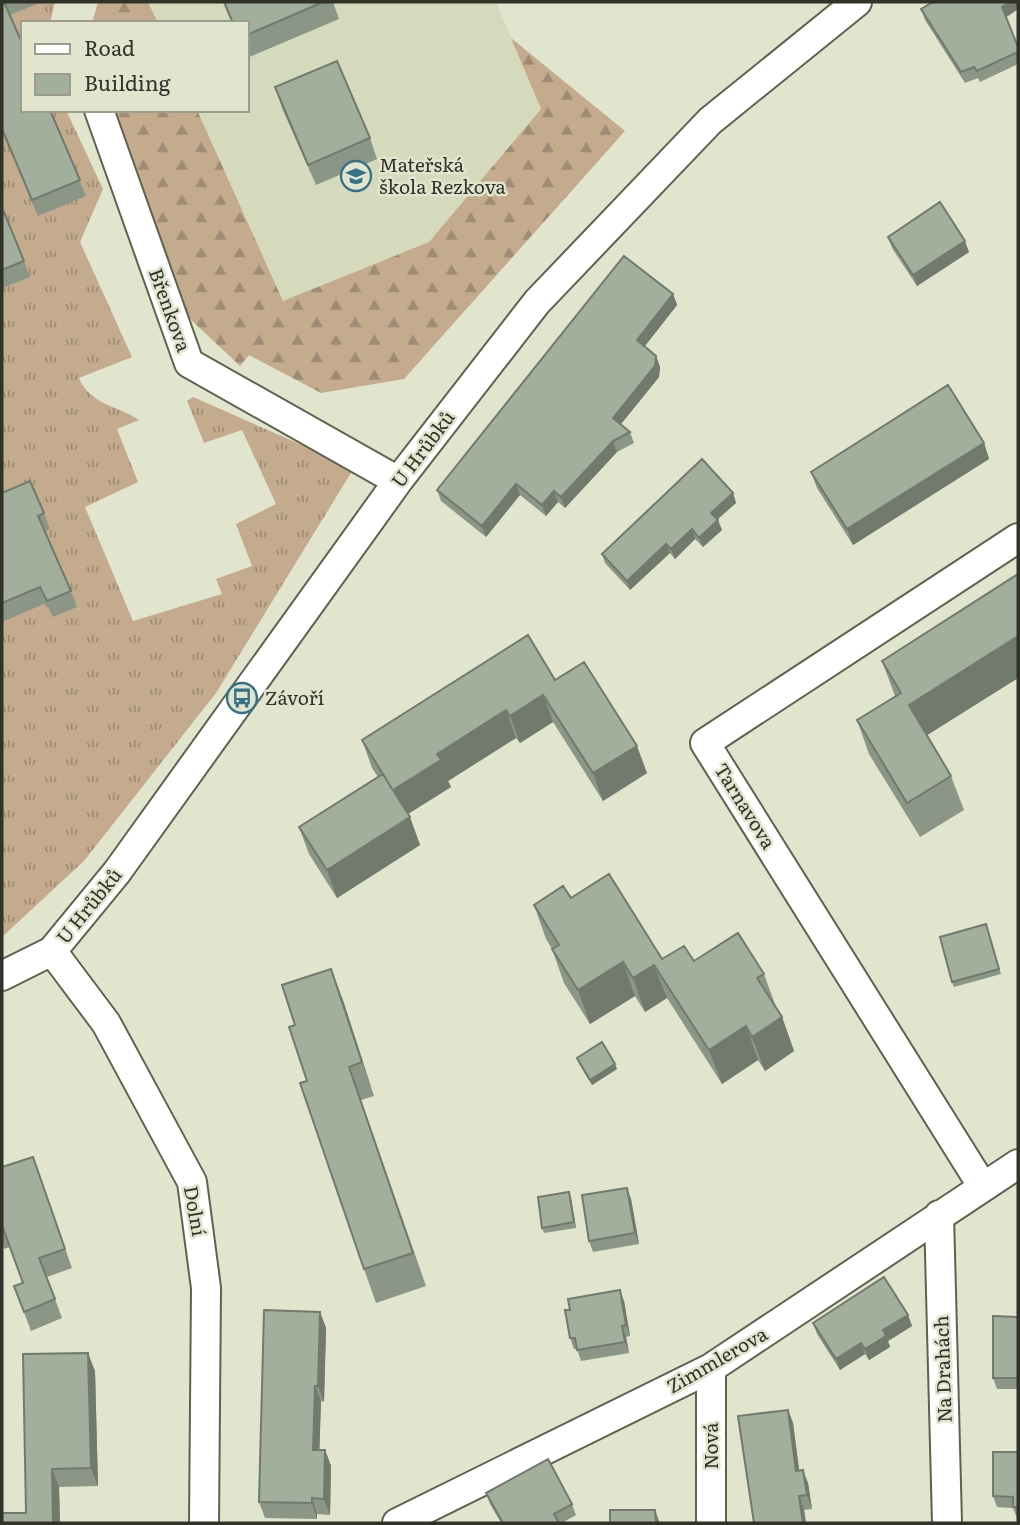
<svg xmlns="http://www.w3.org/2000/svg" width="1020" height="1525" viewBox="0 0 1020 1525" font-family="Literata,serif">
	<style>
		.built { fill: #d5dabc }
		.grass { fill: url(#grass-tufts) }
		.forest { fill: url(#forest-firs) }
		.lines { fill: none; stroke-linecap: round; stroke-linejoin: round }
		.minor-casing { stroke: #5f624e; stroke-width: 32 }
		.minor { stroke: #fff; stroke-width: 28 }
		.wall { fill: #8b9686 }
		.shaded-wall { fill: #717a6d }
		.building { fill: #a2af9c; stroke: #717a6d; stroke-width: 2 }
		.labels { text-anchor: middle; stroke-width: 5; stroke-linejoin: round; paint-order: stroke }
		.poi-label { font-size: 19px; fill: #313229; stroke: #e1e5ce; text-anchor: start }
		.street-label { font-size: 19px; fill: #313229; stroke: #e1e5ce }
	</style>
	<defs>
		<pattern id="grass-tufts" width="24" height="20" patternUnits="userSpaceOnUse" patternTransform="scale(1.75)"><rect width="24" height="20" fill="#c4ab8e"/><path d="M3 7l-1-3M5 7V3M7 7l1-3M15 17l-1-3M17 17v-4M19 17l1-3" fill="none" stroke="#a08c74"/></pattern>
		<pattern id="forest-firs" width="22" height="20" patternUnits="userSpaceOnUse" patternTransform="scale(1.75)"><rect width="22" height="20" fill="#c4ab8e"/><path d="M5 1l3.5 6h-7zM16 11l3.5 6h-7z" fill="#a08c74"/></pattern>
	</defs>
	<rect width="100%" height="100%" fill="#e1e5ce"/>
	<path class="built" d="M148,2H496L541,109L429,242L283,301L197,110H247V23H158Z"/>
	<path class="grass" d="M2,2H55L50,23H23V110H66L103,189L80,242L132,357L79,378C90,405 119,406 139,420L117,429L138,482L85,507L133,621L222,594L216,579L252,566L236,524L276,504L242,430L204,443L187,401L193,397L354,468L216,693L84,861L2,937Z"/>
	<path class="forest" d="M98,2H148L158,23H92Z
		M511,38L625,131L404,379L321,393L249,355L240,366L189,318L113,110H197L283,301L429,242L541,109Z"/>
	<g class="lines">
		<g class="minor-casing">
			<path id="minor" d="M99,110L189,363L398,481
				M52,951L106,1023L192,1182L206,1288L204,1523
				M2,976L52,951L117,872L398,481L537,302L710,121L857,2
				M983,1187L705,743L1018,538
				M939,1215L947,1523
				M397,1523L711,1368L1018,1164
				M711,1523V1368"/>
		</g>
		<use href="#minor" class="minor"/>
	</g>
	<path class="wall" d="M2,2H36L37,4L10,15L86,196L38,216L2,131Z
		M223,2H333L339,19L247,58V23H232Z
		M1018,2V9L1006,17L1018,47V64L980,82L978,78L965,83L925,20L921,9Z
		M275,87L370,138L377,159L316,185L282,108Z
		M2,213L24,261L30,277L2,288Z
		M888,237L969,252L917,286L892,248Z
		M673,294L677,305L645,346L656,356L660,367L659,377L621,424L630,432L634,443L617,452L565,508L558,502L546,516L520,495L486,537L441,501L437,490Z
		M984,443L989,459L853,545L817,488L811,472Z
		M2,492V493L44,513L50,529L45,531L71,591L77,607L53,617L46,603L2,622Z
		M733,493L736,503L717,520L722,530L703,547L695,539L675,559L670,553L630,590L605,563L602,554Z
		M1018,574V678L927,735L951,776L964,810L920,837L869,754L857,720L895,696L882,661Z
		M555,680L647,773L603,801L553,722L520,743L516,738L448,781L451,787L408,814L420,845L337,898L309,854L299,827L378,777L372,768L362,740Z
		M571,898L662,959L694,961L764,974L776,1007L782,1017L794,1051L765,1071L758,1060L722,1084L667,998L645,1012L635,996L590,1024L564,983L552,949L546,939L534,905Z
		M986,924L1001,974L954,987L952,982Z
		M331,969L374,1096L361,1100L426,1286L376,1303L364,1269L307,1081L295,1025Z
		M577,1058L617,1069L592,1085L579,1064Z
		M33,1157L72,1268L47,1277L62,1318L31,1331L14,1286L23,1283L10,1247L4,1249L2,1242V1167Z
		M569,1192L571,1198L576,1228L544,1233L542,1228Z
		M631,1199L639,1244L593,1252L589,1241Z
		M624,1301L630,1336L626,1337L629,1353L581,1361L577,1349H574L570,1338Z
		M320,1312L326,1328L324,1402L321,1401L319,1450H325L331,1466L330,1515L317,1514V1519L265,1518L259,1502Z
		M908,1315L912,1326L888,1341L890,1347L869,1360L865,1354L840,1370L817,1334L813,1323Z
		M1018,1317V1389H997L993,1378Z
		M95,1371L98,1486L59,1487L60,1523H2L26,1513Z
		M788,1410L793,1423L799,1470L808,1483L812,1509L804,1510L806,1523H754Z
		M1018,1452V1518H1017L1013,1508L997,1507L993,1496Z
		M486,1493L572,1504L576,1515L562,1523H501L490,1504Z"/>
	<path class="shaded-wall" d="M1010,2H1018V9L1005,18L1002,7Z
		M965,241L969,252L917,286L913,275Z
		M673,294L677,305L641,351L637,340Z
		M656,356L660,367L659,377L617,429L613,418Z
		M613,441L617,452L565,508L561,497Z
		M984,443L989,459L853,545L847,529Z
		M516,484L520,495L486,537L482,526Z
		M554,491L558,502L546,516L542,505Z
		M733,493L736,503L714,522L711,513Z
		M718,520L722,530L703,547L699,538Z
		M692,529L695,539L675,559L671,549Z
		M666,544L670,553L630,590L627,581Z
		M1018,636V678L921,739L909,705Z
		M543,695L553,722L520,743L510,716Z
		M506,710L516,738L448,781L451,787L403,817L393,790L437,754Z
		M637,746L647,773L603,801L593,773Z
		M410,817L420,845L337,898L327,870Z
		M623,962L635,996L590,1024L578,990Z
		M654,965L667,998L645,1012L633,978Z
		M331,969L344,1003L374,1096L362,1062Z
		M782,1017L794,1051L765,1071L752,1037Z
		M746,1026L758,1060L722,1084L709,1050Z
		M615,1064L617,1069L592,1085L590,1080Z
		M627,1188L631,1199L639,1244L635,1233Z
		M569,1192L571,1198L576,1228L574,1222Z
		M620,1290L624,1301L630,1336L626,1325Z
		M320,1312L326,1328L324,1402L318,1386Z
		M908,1315L912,1326L888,1341L890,1347L869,1360L865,1349L883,1330Z
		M622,1326L626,1337L629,1353L625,1342Z
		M861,1343L865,1354L840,1370L836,1359Z
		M88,1353L95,1371L98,1486L91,1468Z
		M315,1386L321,1401L319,1466L313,1450Z
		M788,1410L793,1423L801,1484L796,1471Z
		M325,1450L331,1466L330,1515L324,1499Z
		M52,1469L59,1487L60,1523H53Z
		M803,1470L808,1483L812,1509L807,1495Z
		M799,1496L804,1510L806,1523H803Z
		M312,1498L317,1514V1519L312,1503Z
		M655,1510L659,1521L660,1523H656Z"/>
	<path class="building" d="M2,2H4L23,45V110H50L80,180L32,200L2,129Z
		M224,2H323L247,35V23H233Z
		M933,2H1010L1002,7L1018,47V52L977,71L974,67L961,72L921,9Z
		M337,61L370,138L308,165L275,87Z
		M940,202L965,241L913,275L888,237Z
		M4,212L24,261L2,270V213Z
		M624,256L673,294L637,340L656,356L655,366L613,418L630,432L613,441L561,497L554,491L542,505L516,484L482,526L437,490Z
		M948,385L984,443L847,529L811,472Z
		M702,459L733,493L711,513L718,520L699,538L692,529L671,549L666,544L627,581L602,554Z
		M30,481L44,513L38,516L71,591L47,601L40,587L2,603V492V493Z
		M1018,574V636L909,705L951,776L907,803L857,720L901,693L882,661Z
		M528,635L555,680L584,662L637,746L593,773L543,695L510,716L506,710L437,754L441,760L393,790L410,817L327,870L299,827L383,774L392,789L362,740Z
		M609,874L662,959L684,946L694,961L738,933L764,974L757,978L782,1017L752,1037L746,1026L709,1050L654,965L633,978L623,962L578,990L552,949L559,945L534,905L563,886L571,898Z
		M986,924L999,969L952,982L940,937Z
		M331,969L362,1062L349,1067L413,1253L364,1269L300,1083L307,1081L289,1027L295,1025L282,985Z
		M602,1042L615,1064L590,1080L577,1058Z
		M33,1157L65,1249L39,1258L55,1299L24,1312L14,1286L23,1283L3,1228H2V1167Z
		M627,1188L635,1233L589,1241L582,1195Z
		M569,1192L574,1222L542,1228L538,1197Z
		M884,1277L908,1315L883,1330L886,1336L865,1349L861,1343L836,1359L813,1323Z
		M620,1290L626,1325L622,1326L625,1342L577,1350L575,1338H570L565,1310H570L568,1299Z
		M264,1310L320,1312L318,1386H315L313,1450H325L324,1499L312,1498V1503L259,1502Z
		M993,1316L1018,1317V1378H993Z
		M88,1353L91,1468L52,1469L53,1523H2V1513H26L23,1354Z
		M788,1410L796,1471L803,1470L807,1495L799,1496L803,1523H754L738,1416Z
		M993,1452H1018V1507H1013V1497L993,1496Z
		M548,1459L572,1504L554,1514L558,1521L555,1523H503L486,1493Z
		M610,1510H655L656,1523H610Z"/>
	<defs>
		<g id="school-ring" transform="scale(1.575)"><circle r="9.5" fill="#e1e5ce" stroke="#357188" stroke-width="1.5"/><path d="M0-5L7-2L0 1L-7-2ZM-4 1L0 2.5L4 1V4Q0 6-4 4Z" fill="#357188"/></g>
		<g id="bus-ring" transform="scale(1.575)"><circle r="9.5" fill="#e1e5ce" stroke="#357188" stroke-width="1.5"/><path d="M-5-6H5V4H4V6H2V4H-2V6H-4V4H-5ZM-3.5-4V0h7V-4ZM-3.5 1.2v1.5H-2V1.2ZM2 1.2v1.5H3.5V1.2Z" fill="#357188"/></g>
	</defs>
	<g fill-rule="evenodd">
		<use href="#school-ring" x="356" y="176"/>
		<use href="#bus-ring" x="242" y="698"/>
	</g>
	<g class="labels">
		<g class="poi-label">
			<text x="379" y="172">Mateřská<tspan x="379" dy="22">škola Rezkova</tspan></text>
			<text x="265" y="705">Závoří</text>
		</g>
		<g class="street-label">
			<text transform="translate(170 310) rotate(70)" y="7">Břenkova</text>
			<text transform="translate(423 449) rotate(-53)" y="7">U Hrůbků</text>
			<text transform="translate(745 806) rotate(58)" y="7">Tarnavova</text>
			<text transform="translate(89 906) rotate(-51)" y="7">U Hrůbků</text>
			<text transform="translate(195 1211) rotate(80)" y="7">Dolní</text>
			<text transform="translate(717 1360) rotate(-30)" y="7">Zimmlerova</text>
			<text transform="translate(943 1369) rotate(-92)" y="7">Na Drahách</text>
			<text transform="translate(711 1446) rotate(-90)" y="7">Nová</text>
		</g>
	</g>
	<rect width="1020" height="1525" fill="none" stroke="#313229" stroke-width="7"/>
	<rect x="21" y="21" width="228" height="91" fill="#e1e5ce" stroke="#9b9d8c" stroke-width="2"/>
	<rect x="35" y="44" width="35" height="10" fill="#ffffff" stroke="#9b9d8c" stroke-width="2"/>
	<text x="84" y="56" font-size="21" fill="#313229">Road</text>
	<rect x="35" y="74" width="35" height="21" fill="#a2af9c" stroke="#9b9d8c" stroke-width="2"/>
	<text x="84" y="91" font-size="21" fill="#313229">Building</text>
</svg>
